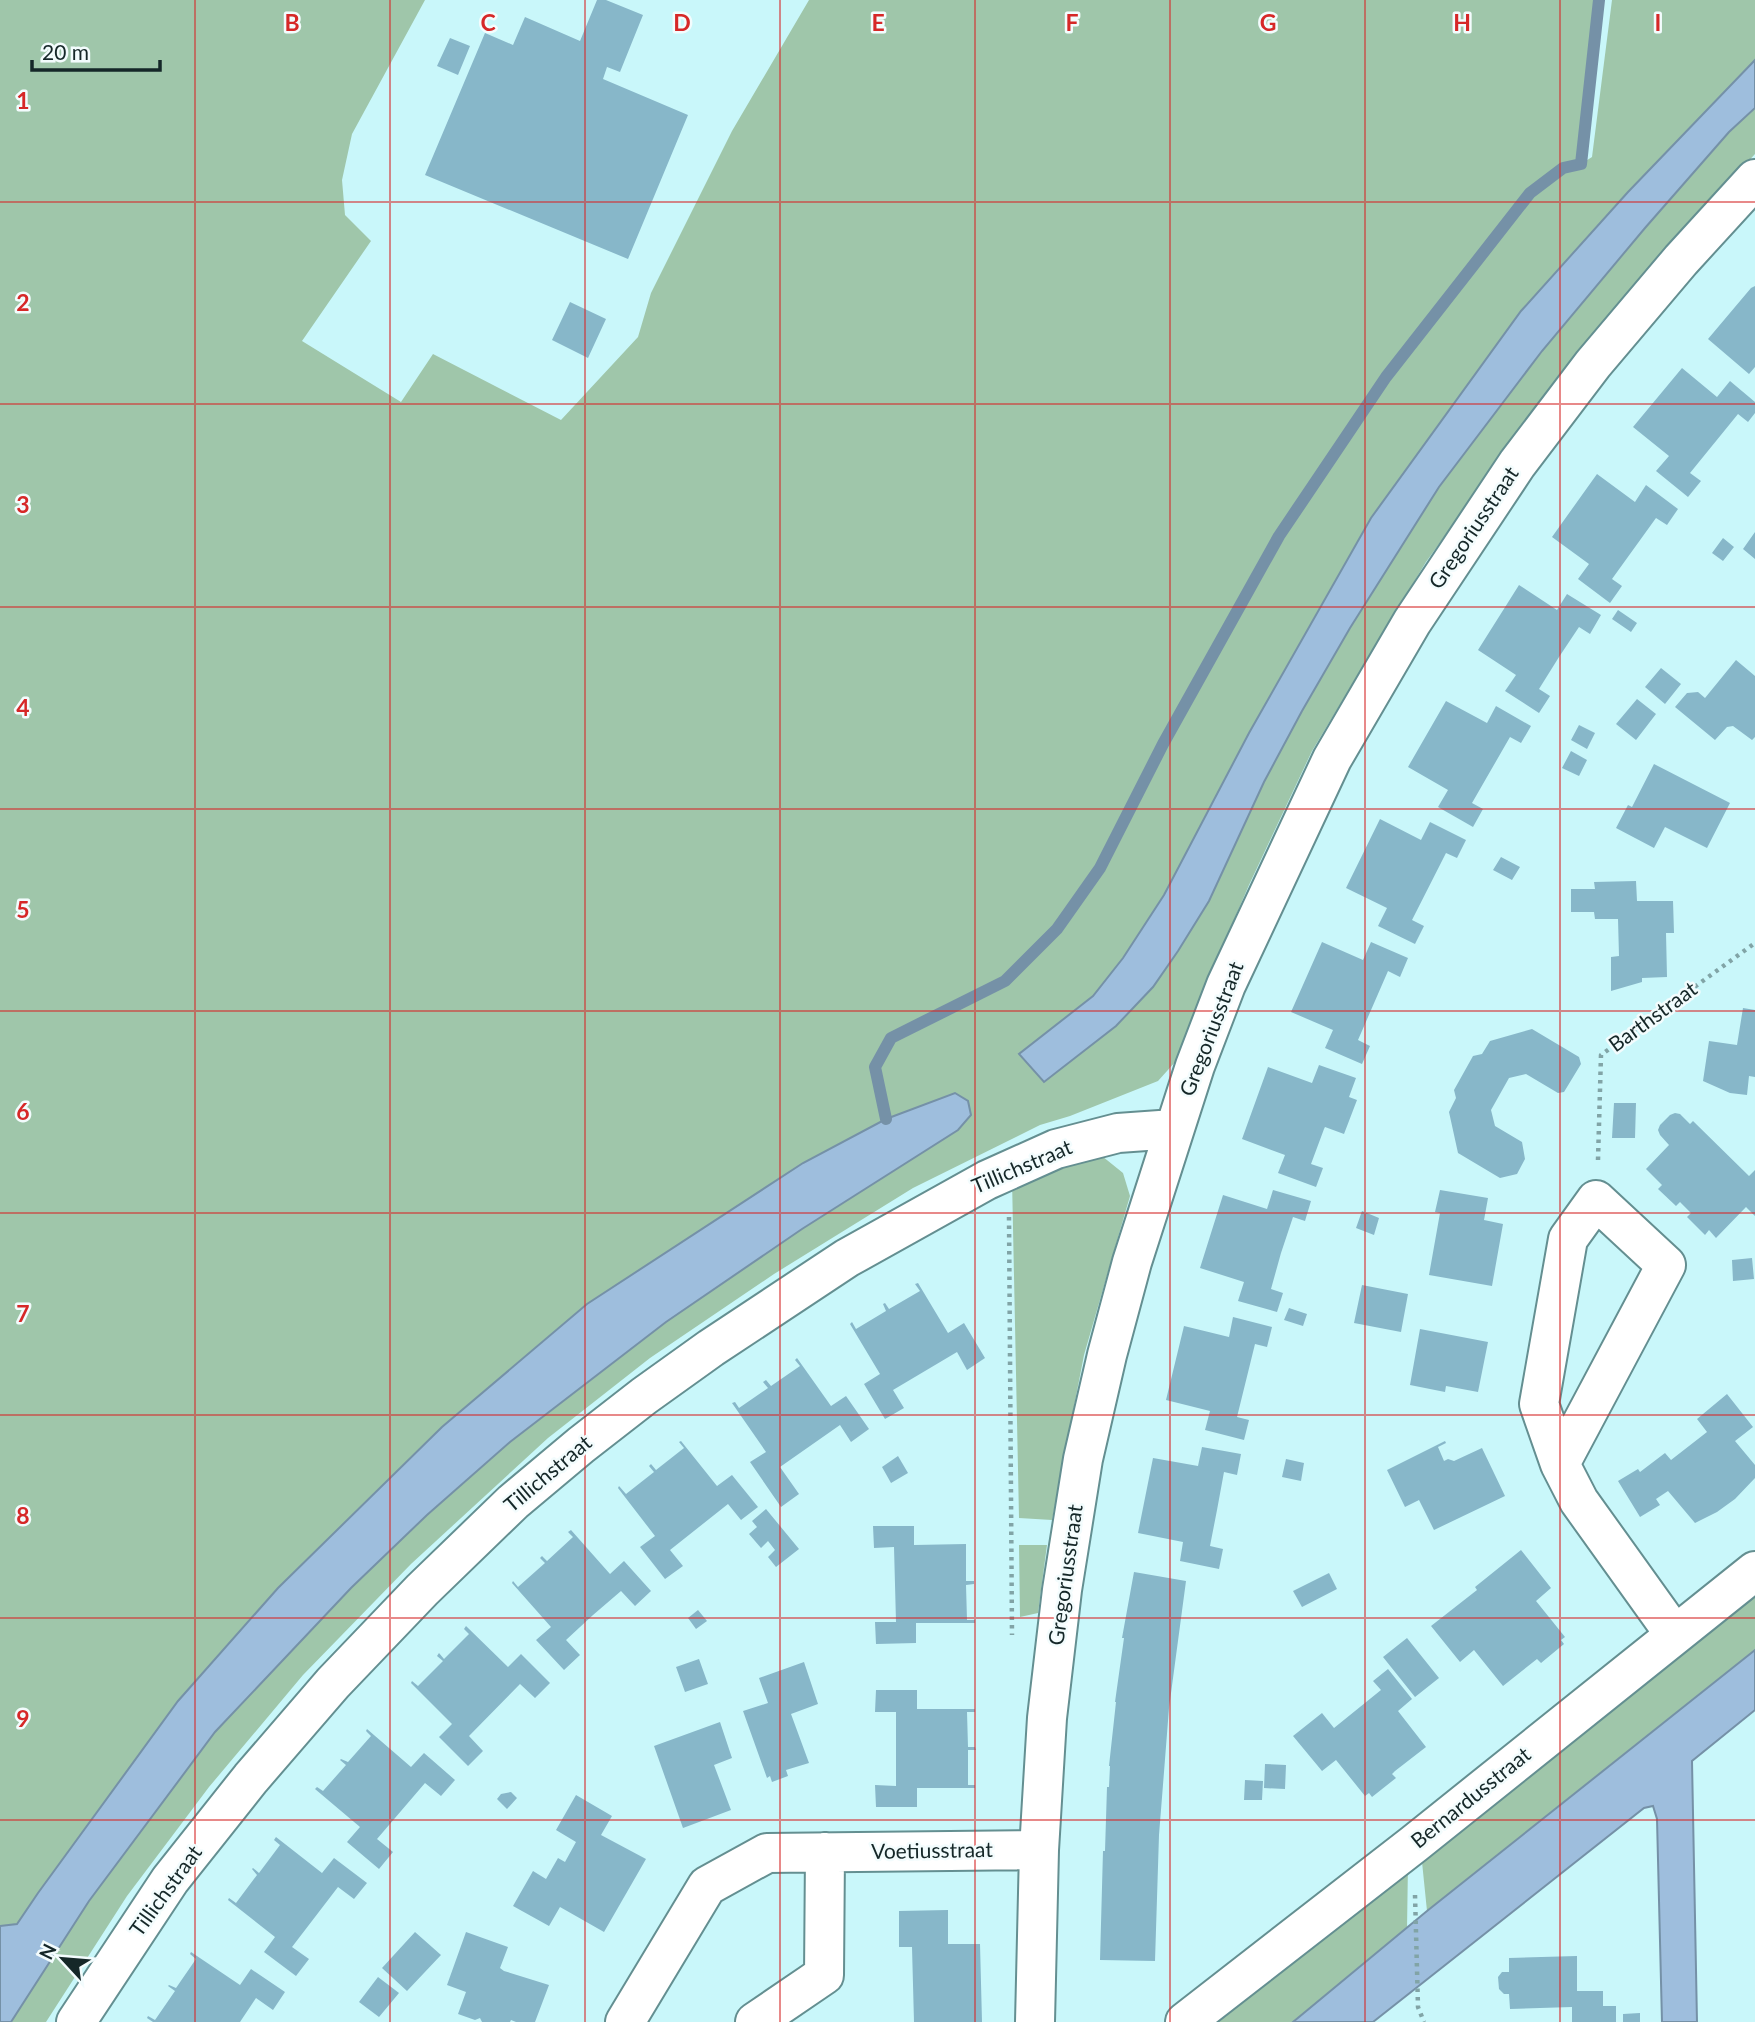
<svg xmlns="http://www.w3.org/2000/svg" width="1755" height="2022" viewBox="0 0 1755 2022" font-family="Lato,sans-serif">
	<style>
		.green { fill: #9fc6aa }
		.water { fill: #9ebedd; stroke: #7591a7; stroke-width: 2 }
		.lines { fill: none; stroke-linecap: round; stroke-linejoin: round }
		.stream { stroke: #7591a7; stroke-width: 12 }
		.building { fill: #87b7c9 }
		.street-casing { stroke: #648f91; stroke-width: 42 }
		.path { stroke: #81a4a6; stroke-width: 4.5; stroke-dasharray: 3.5 5; stroke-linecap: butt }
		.street { stroke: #fff; stroke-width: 38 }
		.grid { fill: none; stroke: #d62828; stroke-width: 2; stroke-opacity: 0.55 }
		.labels { text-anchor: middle; stroke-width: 5; stroke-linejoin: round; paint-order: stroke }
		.street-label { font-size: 21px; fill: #152728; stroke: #f3fcfd }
		.grid-label { font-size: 23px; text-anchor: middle; font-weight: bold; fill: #d62828; stroke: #f3fcfd; stroke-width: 5; stroke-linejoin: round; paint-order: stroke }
	</style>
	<rect width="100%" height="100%" fill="#c9f7fa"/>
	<path class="green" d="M0,0H425L352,134L342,180L345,215L371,241L302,341L401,402L433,354L561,420L638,337L651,293L732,131L809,0H1599L1581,164L1592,157L1612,0H1755V60L1628,192L1521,311L1371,518L1249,733L1164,895L1123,958L1093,996L1019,1054L1044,1082L1178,951L1208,901L1264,782L1302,711L1350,628L1439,487L1542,351L1645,228L1729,132L1755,108V154L1617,305L1512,442L1426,562L1312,751L1249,885L1199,1001L1176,1061L1158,1081L1070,1116L1040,1125L913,1188L774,1274L650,1358L548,1438L411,1564L303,1675L209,1787L127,1896L46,2022H11L89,1901L215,1732L351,1588L427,1515L510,1442L666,1322L802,1229L968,1101L278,1588L178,1701L38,1893L17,1925L0,1926Z
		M1097,1152L1123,1173L1130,1196L1084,1355L1052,1520L1019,1518L1012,1179Z
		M1019,1545H1047L1038,1613L1020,1617Z
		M1755,1587V1650L1427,1911L1421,1852Z
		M1408,1863L1407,1929L1293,2022H1207Z"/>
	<path class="water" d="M1755,60V108L1729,132L1645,228L1542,351L1439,487L1350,628L1302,711L1264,782L1209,901L1178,951L1153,987L1116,1026L1044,1082L1019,1054L1093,996L1123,958L1164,895L1249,733L1371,518L1521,311L1628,192Z
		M955,1093L968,1101L971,1115L958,1130L802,1229L666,1322L510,1442L427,1515L351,1588L215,1732L89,1901L11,2022H0V1926L17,1924L38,1893L178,1701L278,1588L442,1427L587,1304L803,1163L886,1119Z
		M1755,1650V1710L1692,1761L1697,2022H1662L1657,1819L1653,1806L1644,1808L1373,2022H1293L1427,1911Z"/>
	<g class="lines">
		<path class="stream" d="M886,1119L875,1067L891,1038L1005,981L1057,929L1100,868L1163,744L1279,536L1386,377L1530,193L1563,168L1581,164L1599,0"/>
	</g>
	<path class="building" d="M597,0H606L643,15L620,72L607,67L603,79L688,115L628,259L425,175L485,33L513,45L525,17L580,41Z
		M450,38L470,46L458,75L437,66Z
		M1755,286V367L1749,374L1708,339L1751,288Z
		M570,302L606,319L588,358L552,340Z
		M1682,368L1717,397L1730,381L1755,402V413L1748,422L1738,414L1690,473L1701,481L1688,497L1656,471L1669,456L1633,427Z
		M1597,474L1635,502L1646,485L1678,509L1667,525L1656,518L1612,579L1622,586L1610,603L1578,579L1589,564L1552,537Z
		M1755,532V559L1743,549Z
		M1723,538L1734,547L1723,561L1712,553Z
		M1519,585L1557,610L1567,594L1601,615L1590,634L1579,627L1559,657L1539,689L1550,696L1539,713L1505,691L1516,675L1478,650Z
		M1618,610L1637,623L1631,632L1612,619Z
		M1736,660L1755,676V737L1752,740L1733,726L1727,727L1715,740L1675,707L1687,693L1698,692L1705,698Z
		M1661,668L1681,684L1665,704L1645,687Z
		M1637,699L1656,714L1636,740L1616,724Z
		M1446,701L1487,723L1496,706L1531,726L1521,743L1510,737L1472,803L1483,809L1473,827L1438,807L1448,790L1408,767Z
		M1579,725L1595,733L1587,749L1571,740Z
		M1571,751L1587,760L1579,776L1562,768Z
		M1654,764L1730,803L1707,848L1665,827L1654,848L1616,828L1628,805L1632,807Z
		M1380,819L1421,840L1430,822L1466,840L1457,858L1446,853L1412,920L1424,926L1415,944L1378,926L1387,908L1346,888Z
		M1501,857L1520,867L1512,880L1493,870Z
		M1636,881L1637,901H1673L1674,933H1666L1667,977L1642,978V982L1611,991V957L1619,956L1618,919H1595L1594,912H1571V889H1595L1594,882Z
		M1322,942L1363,960L1371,942L1408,958L1400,977L1388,971L1358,1040L1370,1046L1362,1064L1325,1048L1333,1030L1291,1012Z
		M1743,1008L1755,1010V1077L1749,1076L1747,1095L1730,1093L1703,1081L1709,1041L1737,1045Z
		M1532,1029L1579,1057L1581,1064L1564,1092L1558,1093L1526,1074L1509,1078L1491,1110L1495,1126L1522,1142L1525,1159L1517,1174L1500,1178L1458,1153L1449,1112L1456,1098L1454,1090L1473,1056L1482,1054L1490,1041Z
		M1319,1065L1356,1078L1349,1097L1357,1100L1344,1134L1325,1127L1324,1129L1311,1164L1323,1168L1316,1187L1278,1173L1285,1155L1242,1139L1268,1067L1312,1083Z
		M1614,1103H1636L1635,1138H1612Z
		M1675,1113L1680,1114L1690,1124L1693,1121L1749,1176L1755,1170V1216L1746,1207L1716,1238L1709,1230L1705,1235L1687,1217L1691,1213L1680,1202L1676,1206L1658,1189L1662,1185L1646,1169L1669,1145L1660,1135L1658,1130L1660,1125L1670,1115Z
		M1273,1190L1311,1201L1305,1221L1293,1217L1281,1253L1271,1289L1283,1293L1277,1312L1238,1301L1244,1282L1200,1268L1223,1195L1267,1209Z
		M1440,1190L1488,1198L1484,1220L1503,1224L1492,1286L1429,1275L1440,1213L1435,1212Z
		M1362,1211L1379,1218L1374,1235L1356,1228Z
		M1752,1258L1754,1279L1733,1281L1732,1260Z
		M918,1283L948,1333L964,1323L985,1358L967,1370L957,1352L893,1390L904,1408L885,1419L864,1384L880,1374L850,1324L852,1322L856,1329L886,1311L883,1304L885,1303L889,1309L920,1291L915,1284Z
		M1362,1285L1408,1294L1401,1332L1354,1323Z
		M1289,1308L1307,1314L1303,1326L1284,1320Z
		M1233,1317L1272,1327L1267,1347L1255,1344L1237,1417L1249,1420L1244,1440L1205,1430L1210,1411L1166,1400L1184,1326L1229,1337Z
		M1420,1329L1488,1342L1478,1392L1446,1386L1445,1392L1410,1385Z
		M797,1358L831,1406L846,1396L869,1429L851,1442L840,1425L780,1467L799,1494L781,1507L750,1462L766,1452L732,1403L735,1402L739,1408L768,1388L763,1382L766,1380L771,1386L800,1366L795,1360Z
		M1727,1394L1753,1427L1735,1441L1755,1465V1478L1735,1499L1717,1512L1695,1523L1668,1491L1656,1499L1660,1505L1640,1517L1618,1481L1638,1469L1640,1472L1665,1453L1671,1460L1707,1432L1697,1419Z
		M681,1441L717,1486L732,1475L758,1507L741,1520L728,1504L670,1550L683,1566L665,1579L640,1547L655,1536L618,1488L619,1486L626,1494L654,1472L649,1466L651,1464L656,1470L684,1448L679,1442Z
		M1445,1441L1446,1443L1438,1447L1444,1461L1448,1459L1454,1461L1482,1448L1505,1496L1434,1530L1419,1500L1405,1507L1387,1470Z
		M1202,1447L1241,1454L1237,1475L1224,1472L1217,1510L1210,1546L1223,1549L1219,1569L1180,1561L1183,1542L1138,1533L1153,1458L1198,1466Z
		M898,1456L908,1473L891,1483L882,1467Z
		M1286,1459L1304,1463L1301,1481L1282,1477Z
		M766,1509L799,1549L776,1567L768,1557L775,1550L768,1541L761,1548L749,1534L757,1527L752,1521Z
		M873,1526H914V1545L966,1544V1581H974V1584L966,1585L967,1620H975V1623H916V1643L876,1644L875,1622H896L894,1547L874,1548Z
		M571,1530L610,1574L624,1561L651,1591L635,1606L621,1591L593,1615L566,1640L580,1655L564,1670L536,1640L551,1627L512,1583L513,1581L518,1587L545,1563L540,1558L542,1556L547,1561L573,1537L568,1532Z
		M1521,1550L1551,1588L1536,1601L1565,1637L1561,1640L1564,1644L1541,1663L1537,1659L1503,1686L1474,1650L1460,1662L1431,1626L1477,1590L1475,1587Z
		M1134,1572L1186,1581L1169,1708L1164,1772L1159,1835L1155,1961L1100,1960L1103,1851H1105L1107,1787H1109L1110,1766H1109L1116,1702H1115L1124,1638H1122Z
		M1329,1573L1337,1589L1302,1607L1293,1591Z
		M698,1610L707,1621L696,1629L688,1618Z
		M466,1626L508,1667L521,1654L550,1683L535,1698L520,1684L469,1736L483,1751L468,1766L439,1737L452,1724L411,1683L412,1681L418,1686L443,1661L437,1656L439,1653L444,1659L469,1634L464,1629Z
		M1407,1638L1439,1678L1415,1697L1383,1657Z
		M699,1659L708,1684L685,1692L676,1667Z
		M804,1662L818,1704L791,1714L809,1763L786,1770L788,1776L772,1782L770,1776L767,1778L743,1711L768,1703L759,1678Z
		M1388,1669L1412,1699L1398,1711L1426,1747L1395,1771L1392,1774L1396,1778L1372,1797L1369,1793L1365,1796L1336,1760L1322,1771L1293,1736L1322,1713L1334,1728L1381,1690L1373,1681Z
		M876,1690H917V1709H975V1712H967L968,1747H975L976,1750H968V1785H975V1788H917V1807H876L875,1785L896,1786V1712H875Z
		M720,1722L732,1758L714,1765L731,1810L683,1828L654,1746Z
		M367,1729L411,1767L424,1753L455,1780L441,1796L425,1783L377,1839L393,1852L379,1869L347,1842L360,1827L315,1789L317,1787L323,1791L346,1765L340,1760L341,1759L348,1762L371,1736L366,1731Z
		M1265,1764L1286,1765L1285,1789L1264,1788Z
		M1245,1780L1263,1781L1262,1800H1244Z
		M511,1792L517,1798L507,1809L497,1799L501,1794Z
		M576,1795L612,1816L601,1835L646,1859L604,1932L560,1907L549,1926L513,1906L533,1871L546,1879L558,1858L565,1862L576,1842L556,1830Z
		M276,1837L322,1873L334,1858L367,1883L354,1899L338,1887L292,1947L309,1959L296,1976L264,1952L275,1937L228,1900L229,1898L236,1903L257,1875L252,1869L253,1868L259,1873L280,1845L274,1840Z
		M948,1910V1944H980L982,2022H914L912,1947H899V1911Z
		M415,1932L441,1955L407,1991L382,1968Z
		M466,1932L508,1947L500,1968L504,1971L549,1985L535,2022H516L511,2020L510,2022H482L480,2018L475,2020L458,2014L466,1992L447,1985Z
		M191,1952L240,1985L251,1969L285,1992L273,2010L256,1998L240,2022H153L147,2018L148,2016L155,2020L175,1991L168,1986L169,1985L176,1988L196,1959L190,1954Z
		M1577,1956V1991H1603V2006H1616V2022H1572V2007L1510,2009L1509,1994H1504L1499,1989L1498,1977L1502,1972H1509V1958Z
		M378,1977L399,1993L379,2017L359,2002Z
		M1640,2013V2022H1623V2014Z"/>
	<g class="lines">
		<g class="street-casing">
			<path id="street" d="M1560,1464L1539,1404L1568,1239L1596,1200L1666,1265L1560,1464L1579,1501L1675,1635
				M76,2022L170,1880L251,1778L333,1683L422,1590L513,1502L581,1445L644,1396L711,1348L847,1258L987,1180L1056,1149L1118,1133L1174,1129
				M625,2022L707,1886L767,1853L1039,1850
				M755,2022L824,1975L825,1852
				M1035,2022L1039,1850L1047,1718L1062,1590L1083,1459L1107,1355L1132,1262L1195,1066L1226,985L1332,759L1412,622L1517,464L1593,364L1681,260L1755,179
				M1185,2022L1414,1844L1755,1571"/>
		</g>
		<path class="path" d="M1598,1160L1601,1055L1755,943
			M1009,1217L1012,1635
			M1415,1895L1418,2007L1424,2022"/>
		<use href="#street" class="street"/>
	</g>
	<path class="grid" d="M195,0V2022M390,0V2022M585,0V2022M780,0V2022M975,0V2022M1170,0V2022M1365,0V2022M1560,0V2022M0,202H1755M0,404H1755M0,607H1755M0,809H1755M0,1011H1755M0,1213H1755M0,1415H1755M0,1618H1755M0,1820H1755"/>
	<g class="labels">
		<g class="street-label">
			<text transform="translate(1474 528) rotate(-56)" y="7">Gregoriusstraat</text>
			<text transform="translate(1653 1017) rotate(-36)" y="7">Barthstraat</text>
			<text transform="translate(1212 1029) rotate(-69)" y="7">Gregoriusstraat</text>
			<text transform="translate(1022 1167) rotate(-23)" y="7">Tillichstraat</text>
			<text transform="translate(548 1474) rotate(-40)" y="7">Tillichstraat</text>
			<text transform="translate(1066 1575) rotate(-82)" y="7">Gregoriusstraat</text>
			<text transform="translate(1471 1798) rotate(-39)" y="7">Bernardusstraat</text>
			<text transform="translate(932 1851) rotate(-1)" y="7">Voetiusstraat</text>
			<text transform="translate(166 1891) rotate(-54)" y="7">Tillichstraat</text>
		</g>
	</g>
	<g class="grid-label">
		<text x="292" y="31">B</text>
		<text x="488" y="31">C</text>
		<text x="682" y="31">D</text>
		<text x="878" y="31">E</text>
		<text x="1072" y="31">F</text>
		<text x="1268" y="31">G</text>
		<text x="1462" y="31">H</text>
		<text x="1658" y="31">I</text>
		<text x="23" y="109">1</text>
		<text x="23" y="311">2</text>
		<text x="23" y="513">3</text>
		<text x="23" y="716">4</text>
		<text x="23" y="918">5</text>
		<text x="23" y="1120">6</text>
		<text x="23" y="1322">7</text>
		<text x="23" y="1524">8</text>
		<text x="23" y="1727">9</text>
	</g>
	<g transform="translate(63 1959) rotate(296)" stroke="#f3fcfd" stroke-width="5" paint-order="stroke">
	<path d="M0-5L12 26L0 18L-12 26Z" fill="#152728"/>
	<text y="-10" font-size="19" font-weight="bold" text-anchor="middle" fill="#152728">N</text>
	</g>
	<path d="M32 60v10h128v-10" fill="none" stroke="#152728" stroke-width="3.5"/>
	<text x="42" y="60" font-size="21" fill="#152728" stroke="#f3fcfd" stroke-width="5" paint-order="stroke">20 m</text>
</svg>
